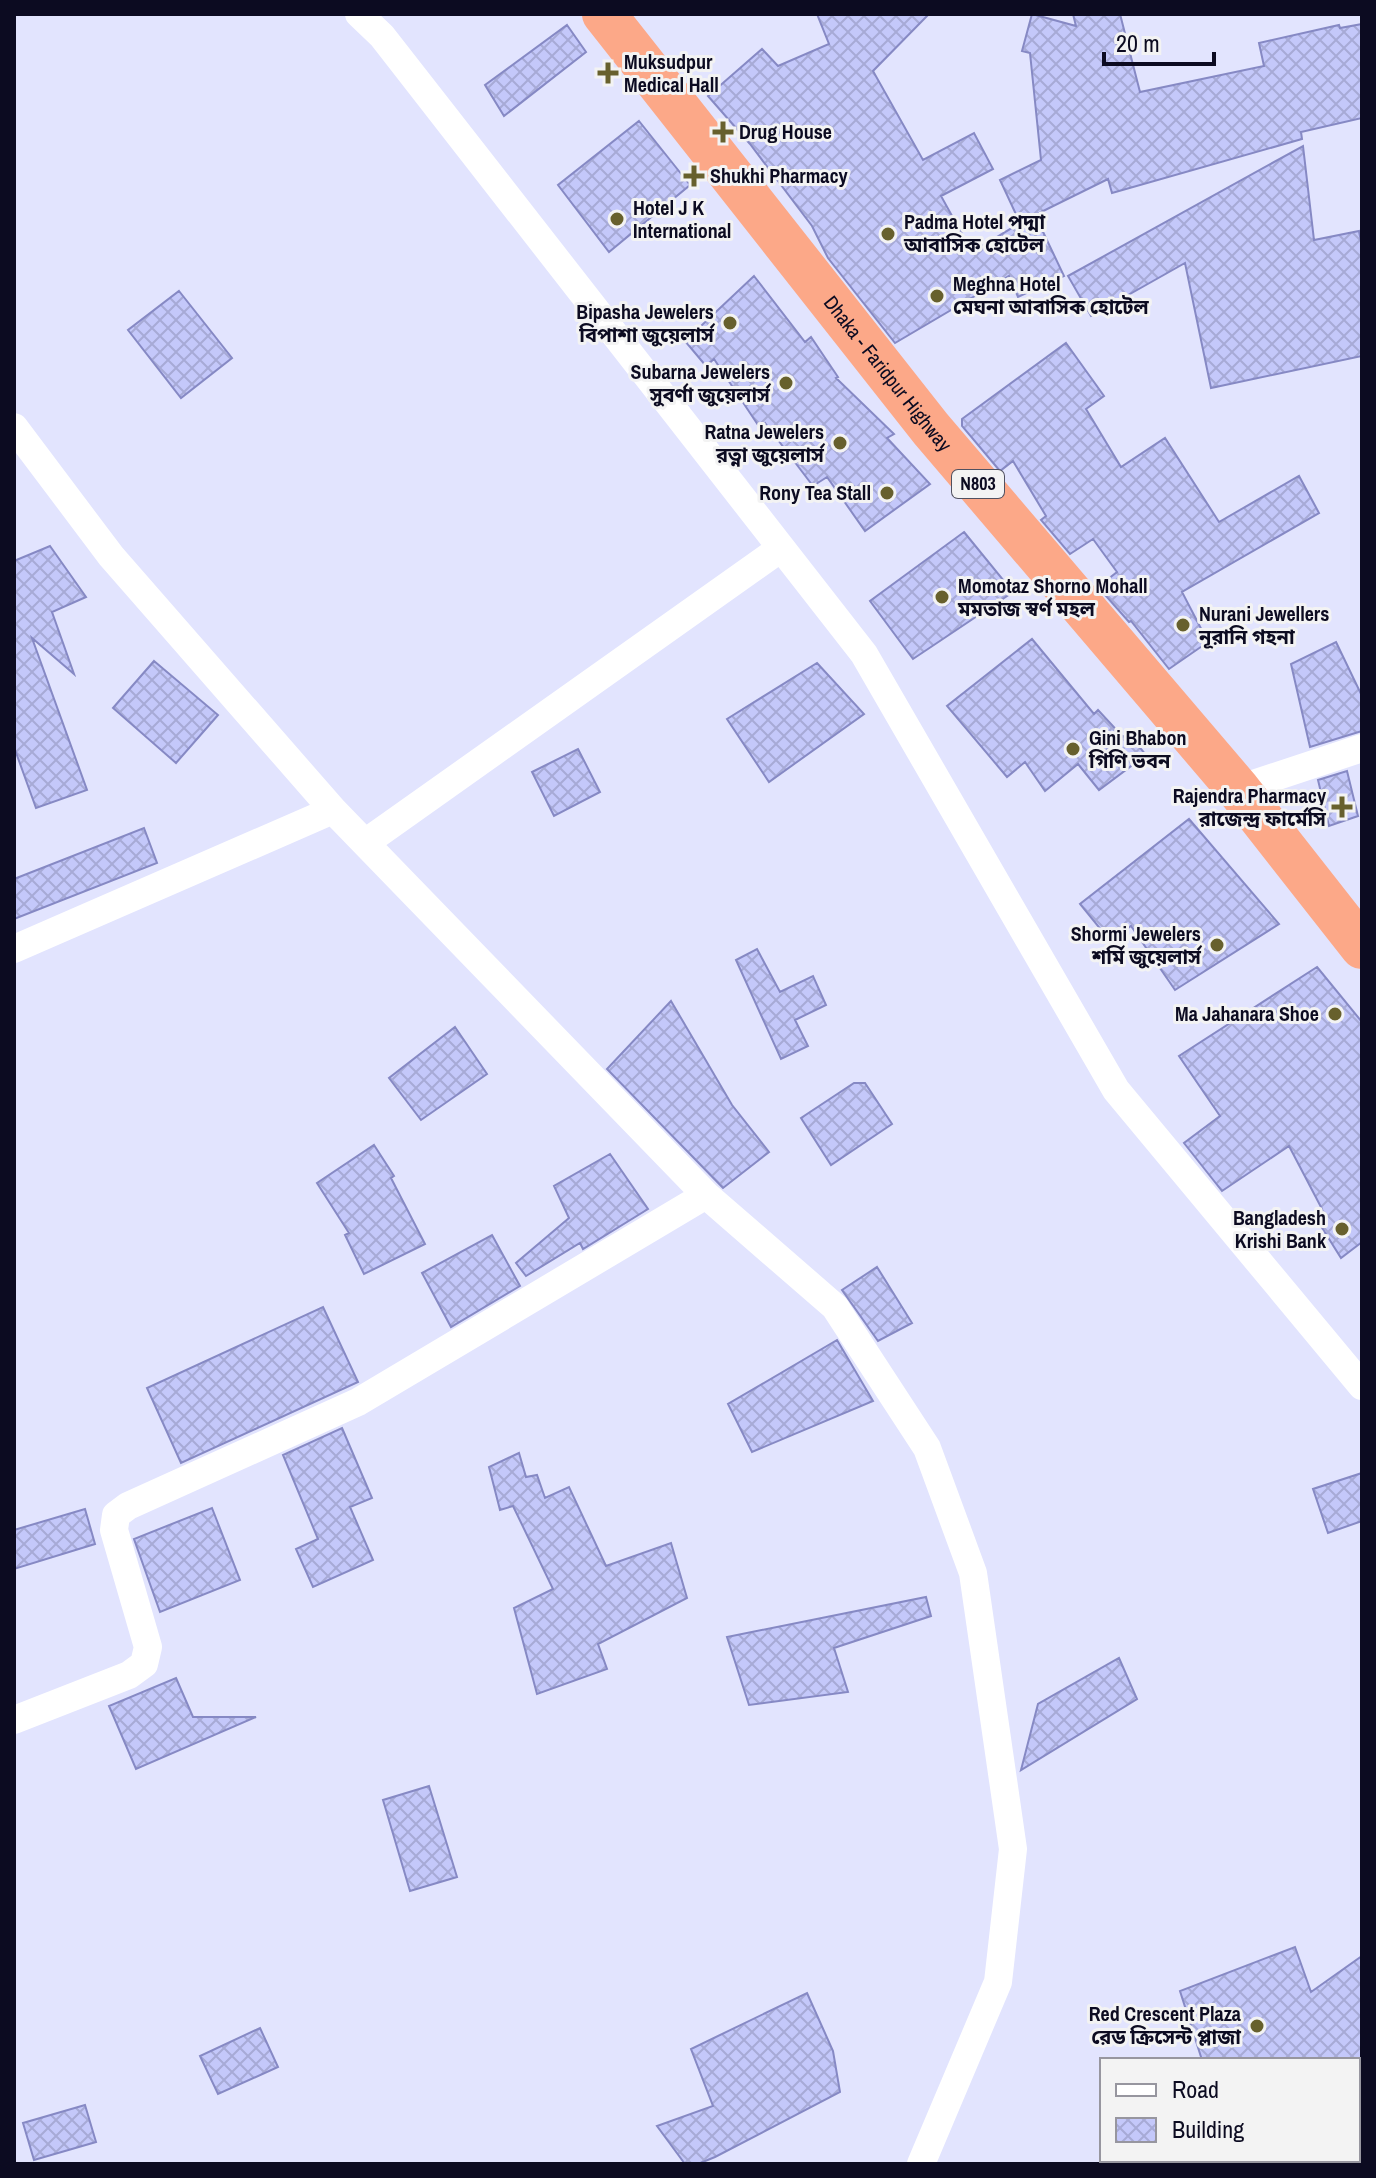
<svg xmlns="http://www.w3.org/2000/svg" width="1376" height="2178" viewBox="0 0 1376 2178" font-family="'Archivo Narrow','Noto Sans Bengali',sans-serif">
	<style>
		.building { fill: url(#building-cross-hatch); stroke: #8689c4; stroke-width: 2 }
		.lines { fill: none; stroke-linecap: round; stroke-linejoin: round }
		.minor { stroke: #fff; stroke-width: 28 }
		.trunk { stroke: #fca888; stroke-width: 44 }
		.poi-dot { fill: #67602d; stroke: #f3f3f3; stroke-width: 3 }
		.labels { text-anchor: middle; stroke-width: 6; stroke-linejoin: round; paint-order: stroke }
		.shield { fill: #f3f3f3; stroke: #515160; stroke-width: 2 }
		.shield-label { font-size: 18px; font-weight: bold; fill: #0c0b21 }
		.poi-label { font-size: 20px; font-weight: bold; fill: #0c0b21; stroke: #f3f3f3; text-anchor: start }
		.street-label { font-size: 20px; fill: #0c0b21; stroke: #f3f3f3 }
	</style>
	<defs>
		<pattern id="building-cross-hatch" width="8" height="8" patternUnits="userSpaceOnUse" patternTransform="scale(2)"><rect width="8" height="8" fill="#c4c8fa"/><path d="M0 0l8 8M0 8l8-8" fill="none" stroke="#a7aad6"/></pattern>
	</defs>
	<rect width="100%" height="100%" fill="#e2e4fe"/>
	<path class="building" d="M817,14H929L873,71L923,160L974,133L993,169L941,196L972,252L1020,223L1000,180L1041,160L1030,53L1022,51L1032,14L1076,26L1073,14H1120L1140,92L1264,66L1259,43L1339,25L1340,28L1362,24V118L1301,132L1302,139L1112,193L1108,179L1035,215L1064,276L1018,297L1009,276L895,343L828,258L812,226L750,144L708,96L762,49L778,66L829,44Z
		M567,25L586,52L504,116L485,85Z
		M639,121L690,185L609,252L558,185Z
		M1303,146L1314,240L1359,231L1362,247V356L1211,388L1185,263L1091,316L1068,276Z
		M754,276L805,342L811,337L838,377L836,378L894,434L887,438L930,484L865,531L827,477L813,486L765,423L760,428L714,359L706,366L685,341Z
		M179,291L232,358L181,398L128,330Z
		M1066,343L1104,396L1086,409L1121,467L1165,438L1219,522L1299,476L1319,513L1182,592L1208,642L1169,669L1131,621L1129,622L1098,587L1117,572L1093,539L1070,554L1041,520L1046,516L1013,461L1000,471L962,426V419Z
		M964,532L1013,592L913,659L870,601Z
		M50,546L86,597L52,612L74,674L32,638L87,790L36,808L14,747V561Z
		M1032,639L1094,714L1098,710L1123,737L1128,733L1146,755L1099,790L1078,764L1045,791L1025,762L1007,777L947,706Z
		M1336,642L1362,696V731L1310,747L1291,664Z
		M154,661L218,715L176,763L113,708Z
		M817,663L864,714L769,782L727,719Z
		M578,749L600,792L554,816L532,772Z
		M1347,771L1358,816L1329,826L1318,780Z
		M1189,819L1279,924L1175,990L1131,926L1110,941L1080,904Z
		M144,828L157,863L14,919V879Z
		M757,949L780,992L813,976L826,1005L795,1020L808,1046L781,1059L736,960Z
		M1317,967L1362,1022V1242L1341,1258L1314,1215L1322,1209L1289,1146L1222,1191L1184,1143L1220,1116L1179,1056Z
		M671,1001L732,1105L769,1152L723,1188L607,1069Z
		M455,1027L487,1074L421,1120L389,1078Z
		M854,1083H865L892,1124L831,1165L801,1118Z
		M374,1145L394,1176L391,1178L425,1244L364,1274L345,1235L349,1233L317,1183Z
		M610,1154L648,1209L583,1249L580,1243L526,1276L516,1263L569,1218L554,1186Z
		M492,1235L520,1286L451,1327L422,1273Z
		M877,1267L912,1323L878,1341L842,1290Z
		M323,1307L358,1382L181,1463L147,1388Z
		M837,1340L873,1401L752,1452L728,1404Z
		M342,1428L372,1498L350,1507L373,1560L313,1587L296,1549L318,1539L283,1455Z
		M519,1453L526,1477L537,1475L545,1498L569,1487L606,1566L671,1543L687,1598L598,1644L607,1669L537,1694L514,1608L553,1589L513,1506L500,1510L489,1467Z
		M1362,1473V1521L1328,1533L1313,1489Z
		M212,1508L240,1580L160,1612L134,1539Z
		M85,1509L95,1544L14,1569V1530Z
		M926,1597L931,1616L834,1648L848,1692L749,1705L727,1637Z
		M1119,1658L1137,1699L1021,1770L1038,1704Z
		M176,1678L193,1717H256L136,1769L109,1706Z
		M429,1786L457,1877L410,1891L383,1800Z
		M1295,1947L1311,1992L1362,1956V2060H1202L1180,1991Z
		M807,1993L833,2051L840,2092L715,2157L698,2164H685L657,2126L713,2106L691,2049Z
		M260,2028L278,2067L218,2094L200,2056Z
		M85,2105L96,2142L34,2160L23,2123Z"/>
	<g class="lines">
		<path class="minor" d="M359,14L382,36L864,654L1116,1090L1362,1386
			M14,427L111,556L333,810L706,1195L835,1307L927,1448L973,1573L1013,1849L998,1982L921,2164
			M1238,789L1362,748
			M365,843L781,548
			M14,949L333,810
			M14,1720L129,1675L144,1664L148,1647L114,1530L116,1515L128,1506L358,1402L706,1195"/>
		<path class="trunk" id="s1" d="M604,14L931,429L1238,789L1362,947"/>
	</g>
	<g class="poi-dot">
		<path d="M604 61h8v8h8v8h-8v8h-8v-8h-8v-8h8z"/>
		<path d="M719 120h8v8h8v8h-8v8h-8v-8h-8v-8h8z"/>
		<path d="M690 164h8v8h8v8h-8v8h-8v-8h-8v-8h8z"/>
		<circle cx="617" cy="219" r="8"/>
		<circle cx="888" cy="234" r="8"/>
		<circle cx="937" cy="296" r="8"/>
		<circle cx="730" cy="323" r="8"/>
		<circle cx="786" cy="383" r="8"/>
		<circle cx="840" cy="443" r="8"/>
		<circle cx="887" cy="493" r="8"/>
		<circle cx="942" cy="597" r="8"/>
		<circle cx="1183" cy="625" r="8"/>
		<circle cx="1073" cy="749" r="8"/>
		<path d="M1338 795h8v8h8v8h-8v8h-8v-8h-8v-8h8z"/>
		<circle cx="1217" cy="945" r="8"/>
		<circle cx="1335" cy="1014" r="8"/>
		<circle cx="1342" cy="1229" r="8"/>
		<circle cx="1257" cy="2026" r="8"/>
	</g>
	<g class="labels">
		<rect class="shield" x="952" y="470" width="52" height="28" rx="6"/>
		<g class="shield-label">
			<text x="978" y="490">N803</text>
		</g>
		<g class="poi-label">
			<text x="624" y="69">Muksudpur<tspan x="624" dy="23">Medical Hall</tspan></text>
			<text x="739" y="139">Drug House</text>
			<text x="710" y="183">Shukhi Pharmacy</text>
			<text x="633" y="215">Hotel J K<tspan x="633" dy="23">International</tspan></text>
			<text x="904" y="229">Padma Hotel পদ্মা<tspan x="904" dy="23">আবাসিক হোটেল</tspan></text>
			<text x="953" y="291">Meghna Hotel<tspan x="953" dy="23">মেঘনা আবাসিক হোটেল</tspan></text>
			<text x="714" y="319" text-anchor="end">Bipasha Jewelers<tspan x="714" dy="23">বিপাশা জুয়েলার্স</tspan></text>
			<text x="770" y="379" text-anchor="end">Subarna Jewelers<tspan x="770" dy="23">সুবর্ণা জুয়েলার্স</tspan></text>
			<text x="824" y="439" text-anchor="end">Ratna Jewelers<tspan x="824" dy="23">রত্না জুয়েলার্স</tspan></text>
			<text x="871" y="500" text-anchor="end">Rony Tea Stall</text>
			<text x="958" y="593">Momotaz Shorno Mohall<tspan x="958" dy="23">মমতাজ স্বর্ণ মহল</tspan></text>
			<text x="1199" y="621">Nurani Jewellers<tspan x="1199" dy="23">নূরানি গহনা</tspan></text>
			<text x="1089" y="745">Gini Bhabon<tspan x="1089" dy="23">গিণি ভবন</tspan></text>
			<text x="1326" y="803" text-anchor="end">Rajendra Pharmacy<tspan x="1326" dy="23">রাজেন্দ্র ফার্মেসি</tspan></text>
			<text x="1201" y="941" text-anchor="end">Shormi Jewelers<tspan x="1201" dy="23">শর্মি জুয়েলার্স</tspan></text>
			<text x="1319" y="1021" text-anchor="end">Ma Jahanara Shoe</text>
			<text x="1326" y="1225" text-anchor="end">Bangladesh<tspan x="1326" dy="23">Krishi Bank</tspan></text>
			<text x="1241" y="2021" text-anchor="end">Red Crescent Plaza<tspan x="1241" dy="23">রেড ক্রিসেন্ট প্লাজা</tspan></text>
		</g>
		<g class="street-label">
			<text dy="7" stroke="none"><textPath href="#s1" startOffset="458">Dhaka - Faridpur Highway</textPath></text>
		</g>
	</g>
	<rect width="1376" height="2178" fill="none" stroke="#0c0b21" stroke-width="32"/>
	<rect x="1100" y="2058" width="260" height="104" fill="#f3f3f3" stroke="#97969f" stroke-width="2"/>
	<rect x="1116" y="2084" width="40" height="12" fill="#ffffff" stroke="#97969f" stroke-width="2"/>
	<text x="1172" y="2098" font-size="24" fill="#0c0b21">Road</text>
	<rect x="1116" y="2118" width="40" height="24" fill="url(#building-cross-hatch)" stroke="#97969f" stroke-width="2"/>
	<text x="1172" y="2138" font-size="24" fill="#0c0b21">Building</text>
	<path d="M1104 52v12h110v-12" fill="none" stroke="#0c0b21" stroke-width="4"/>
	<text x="1116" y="52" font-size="24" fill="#0c0b21" stroke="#f3f3f3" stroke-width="6" paint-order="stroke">20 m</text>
</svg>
